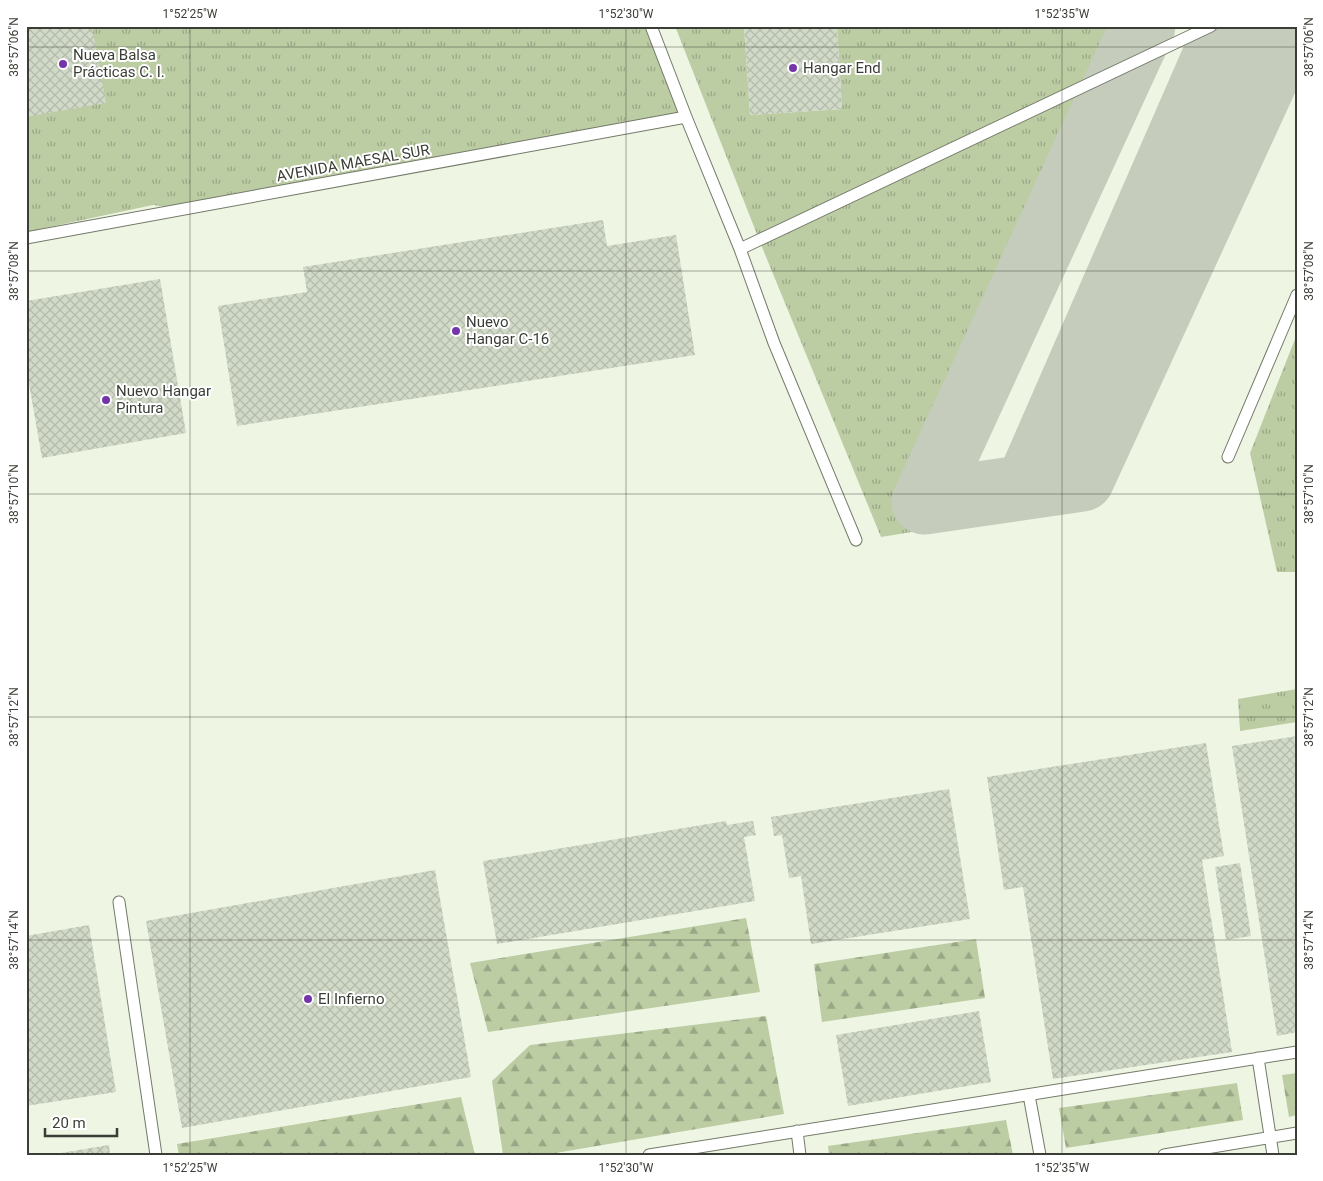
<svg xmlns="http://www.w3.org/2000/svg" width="1323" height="1181" viewBox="0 0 1323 1181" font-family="Roboto,sans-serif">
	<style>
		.grass { fill: url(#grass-tufts) }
		.forest { fill: url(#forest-firs) }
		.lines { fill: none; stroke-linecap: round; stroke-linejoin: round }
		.taxiway { stroke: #c5ccbc; stroke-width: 65 }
		.building { fill: url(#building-cross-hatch) }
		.service-casing { stroke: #737a69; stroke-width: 13 }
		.service { stroke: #fff; stroke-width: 11 }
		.ticks { fill: none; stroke: #3b3e36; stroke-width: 1; stroke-opacity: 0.45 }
		.poi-dot { fill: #7435aa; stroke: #fff; stroke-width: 2 }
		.labels { text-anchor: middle; stroke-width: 4; stroke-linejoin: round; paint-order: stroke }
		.poi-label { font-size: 15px; fill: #3b3e36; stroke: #fff; text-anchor: start }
		.street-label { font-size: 15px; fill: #3b3e36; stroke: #fff }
		.neatline { fill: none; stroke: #3b3e36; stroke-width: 2 }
		.ticks-label { font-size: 12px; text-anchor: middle; fill: #3b3e36 }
	</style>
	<defs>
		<pattern id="grass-tufts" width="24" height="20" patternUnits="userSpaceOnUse" patternTransform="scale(1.25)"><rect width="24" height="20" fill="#bccca3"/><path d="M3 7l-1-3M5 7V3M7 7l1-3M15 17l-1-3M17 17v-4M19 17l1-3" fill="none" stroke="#9aa786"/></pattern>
		<pattern id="forest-firs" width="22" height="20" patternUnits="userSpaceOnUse" patternTransform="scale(1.25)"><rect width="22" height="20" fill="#bccca3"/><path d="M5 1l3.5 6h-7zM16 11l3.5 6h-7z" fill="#9aa786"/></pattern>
		<pattern id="building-cross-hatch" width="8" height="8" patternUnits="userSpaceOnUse" patternTransform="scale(1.25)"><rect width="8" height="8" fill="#d1d9c7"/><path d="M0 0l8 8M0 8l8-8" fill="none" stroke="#b4bbac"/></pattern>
	</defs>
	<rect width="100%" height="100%" fill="#eef6e3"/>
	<path class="grass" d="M26,26H645L686,117L182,209L153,205L26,232Z
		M675,26H744L750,115L842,109L837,26H1144L1092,144L924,502L918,531L881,537L762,247Z
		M1297,334V572H1277L1250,453Z
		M1297,689V722L1240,731L1238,699Z"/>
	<path class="forest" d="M746,918L760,992L488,1032L470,963Z
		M976,939L985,998L822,1022L814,964Z
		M766,1016L784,1114L544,1155H503L492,1081L530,1045Z
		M1297,1073V1115L1289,1117L1282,1075Z
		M1237,1083L1243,1120L1066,1148L1059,1108Z
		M461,1097L475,1155H179L177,1144Z
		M1006,1120L1013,1155H829L828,1146Z"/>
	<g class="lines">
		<path class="taxiway" d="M1143,26L924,502L1082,479L1290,26
			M1027,487L1228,26"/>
	</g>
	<path class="building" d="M26,26H92L106,103L26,117Z
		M744,26H837L842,109L750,115Z
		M603,220L607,246L676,235L695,355L237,426L218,306L307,292L303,267Z
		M160,279L186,433L42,458L26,367V301Z
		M1297,736V1032L1277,1036L1232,746Z
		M1206,743L1224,856L1202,860L1232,1052L1053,1079L1023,887L1004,890L987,777Z
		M949,789L970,919L811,944L801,876L789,878L782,835L774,836L771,817Z
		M726,821L727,825L753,821L756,835L744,837L755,901L497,944L483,861Z
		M1240,863L1251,936L1226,940L1215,867Z
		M435,870L471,1077L182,1128L146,921Z
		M89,925L116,1092L26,1106V936Z
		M979,1011L991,1082L848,1106L836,1035Z
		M109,1145L110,1155H55V1154Z"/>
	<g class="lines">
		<g class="service-casing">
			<path id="service" d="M651,26L686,117L740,249L774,343L856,540
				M26,238L686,117
				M740,249L1211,26
				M1228,457L1297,295
				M119,902L156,1155
				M1258,1058L1273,1155
				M1029,1095L1040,1155
				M797,1131L800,1155
				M649,1155L1297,1052
				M1164,1155L1297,1133"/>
		</g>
		<use href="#service" class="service"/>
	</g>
	<path class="ticks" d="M190,26V1155M626,26V1155M1062,26V1155M26,47H1297M26,271H1297M26,494H1297M26,717H1297M26,940H1297"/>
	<g class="poi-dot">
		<circle cx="63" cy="64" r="5"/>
		<circle cx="793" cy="68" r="5"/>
		<circle cx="456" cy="331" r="5"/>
		<circle cx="106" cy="400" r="5"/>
		<circle cx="308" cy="999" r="5"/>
	</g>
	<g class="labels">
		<g class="poi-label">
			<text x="73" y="60">Nueva Balsa<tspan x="73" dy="17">Prácticas C. I.</tspan></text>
			<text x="803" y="73">Hangar End</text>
			<text x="466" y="327">Nuevo<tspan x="466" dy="17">Hangar C-16</tspan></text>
			<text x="116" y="396">Nuevo Hangar<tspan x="116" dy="17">Pintura</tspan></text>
			<text x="318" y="1004">El Infierno</text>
		</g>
		<g class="street-label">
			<text transform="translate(353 163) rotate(-10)" y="5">AVENIDA MAESAL SUR</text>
		</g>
	</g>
	<rect width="1323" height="1181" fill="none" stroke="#ffffff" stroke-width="55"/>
	<path d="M45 1128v8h72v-8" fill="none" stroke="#3b3e36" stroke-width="2.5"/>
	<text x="52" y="1128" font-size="15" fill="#3b3e36" stroke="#ffffff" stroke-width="4" paint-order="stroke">20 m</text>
	<rect x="28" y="28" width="1268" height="1126" class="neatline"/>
	<g class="ticks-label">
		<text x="190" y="18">1°52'25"W</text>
		<text x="626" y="18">1°52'30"W</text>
		<text x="1062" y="18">1°52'35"W</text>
		<text transform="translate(1309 47) rotate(-90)" y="4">38°57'06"N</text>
		<text transform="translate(14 47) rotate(-90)" y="4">38°57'06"N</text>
		<text transform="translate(1309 271) rotate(-90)" y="4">38°57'08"N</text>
		<text transform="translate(14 271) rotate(-90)" y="4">38°57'08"N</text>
		<text transform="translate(1309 494) rotate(-90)" y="4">38°57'10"N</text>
		<text transform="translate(14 494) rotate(-90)" y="4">38°57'10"N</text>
		<text transform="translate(1309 717) rotate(-90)" y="4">38°57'12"N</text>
		<text transform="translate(14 717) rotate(-90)" y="4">38°57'12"N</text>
		<text transform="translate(1309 940) rotate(-90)" y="4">38°57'14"N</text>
		<text transform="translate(14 940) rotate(-90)" y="4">38°57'14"N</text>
		<text x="190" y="1172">1°52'25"W</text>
		<text x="626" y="1172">1°52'30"W</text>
		<text x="1062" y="1172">1°52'35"W</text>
	</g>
</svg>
